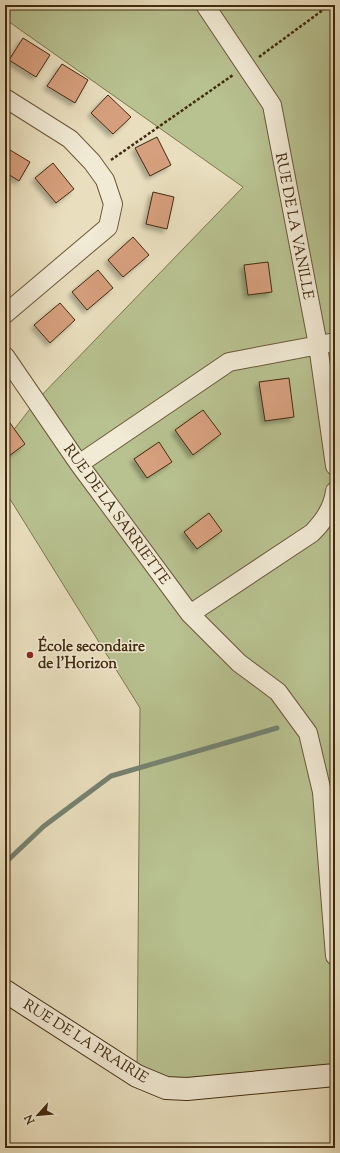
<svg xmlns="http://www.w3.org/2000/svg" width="340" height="1153" viewBox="0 0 340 1153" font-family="'Sorts Mill Goudy',serif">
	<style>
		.green { fill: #b8c190; stroke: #7d764f }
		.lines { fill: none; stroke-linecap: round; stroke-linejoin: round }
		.stream { stroke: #758271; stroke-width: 5 }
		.building { fill: #d69f7d; stroke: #422b0e; filter: url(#shadow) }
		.street-casing { stroke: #6c583a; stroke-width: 20 }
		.secondary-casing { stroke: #422b0e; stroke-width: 24 }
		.path { stroke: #422b0e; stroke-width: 2.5; stroke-dasharray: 3 2; stroke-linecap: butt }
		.street { stroke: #f1ead5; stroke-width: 18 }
		.secondary { stroke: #f1ead5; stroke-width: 22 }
		.poi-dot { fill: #8f2418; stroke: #f1ead5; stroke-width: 1.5 }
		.labels { text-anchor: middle; stroke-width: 3; stroke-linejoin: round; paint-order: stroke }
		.street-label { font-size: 15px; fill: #422b0e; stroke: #f1ead5 }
		.poi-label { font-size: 15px; font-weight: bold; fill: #422b0e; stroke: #f1ead5; text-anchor: start }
	</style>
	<defs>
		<filter id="shadow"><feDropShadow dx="-3.5" dy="3.5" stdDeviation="2" flood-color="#0004"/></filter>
	</defs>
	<rect width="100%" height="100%" fill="#e9dfbe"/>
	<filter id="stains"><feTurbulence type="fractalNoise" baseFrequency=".005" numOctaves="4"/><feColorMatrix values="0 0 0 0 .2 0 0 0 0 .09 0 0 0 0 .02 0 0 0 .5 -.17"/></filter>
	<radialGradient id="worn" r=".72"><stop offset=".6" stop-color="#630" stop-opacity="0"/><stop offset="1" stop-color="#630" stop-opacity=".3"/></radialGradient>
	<path class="green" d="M5,5H335V1075L187,1089L137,1076L140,708L5,491V441L37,400L243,187L5,19Z"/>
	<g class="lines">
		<path class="stream" d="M5,863L44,826L111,776L277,728"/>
	</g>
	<path class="building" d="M23,38L50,55L36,77L9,60Z
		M62,64L88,80L75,103L47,86Z
		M108,95L131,117L113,134L91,113Z
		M157,137L171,165L150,176L135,148Z
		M5,147L30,162L19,181L5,172Z
		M53,163L74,189L56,203L35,178Z
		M153,192L174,197L167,229L146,224Z
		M133,237L149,255L123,277L108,260Z
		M268,262L272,292L248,295L244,265Z
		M98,270L113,288L87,310L72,292Z
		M60,303L75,320L50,343L34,325Z
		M289,378L294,417L265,421L259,382Z
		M203,410L221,434L193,455L175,430Z
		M5,416L25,444L5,459Z
		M159,442L172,462L147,478L134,459Z
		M209,513L222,531L197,549L184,532Z"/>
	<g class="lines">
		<g class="street-casing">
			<path id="street" d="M205,5L272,105L318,345L335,466
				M5,98L70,139L92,162L105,180L113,204L108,227L5,314
				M5,356L79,464L190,614L239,663L278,692L308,733L322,792L335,956
				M79,464L229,362L335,342
				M190,614L312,533C324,521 333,508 335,491"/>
		</g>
		<g class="secondary-casing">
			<path id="secondary" d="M5,991L137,1076L166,1088L187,1089L335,1075"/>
		</g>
		<path class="path" d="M259,57L327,7
			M111,160L233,75"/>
		<use href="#street" class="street"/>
		<use href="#secondary" class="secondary"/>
	</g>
	<circle class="poi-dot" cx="30" cy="655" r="4"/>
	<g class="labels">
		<g class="street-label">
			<text transform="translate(295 226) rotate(79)" y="5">RUE DE LA VANILLE</text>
			<text transform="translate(117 514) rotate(54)" y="5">RUE DE LA SARRIETTE</text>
			<text transform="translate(86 1041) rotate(32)" y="5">RUE DE LA PRAIRIE</text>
		</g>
		<g class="poi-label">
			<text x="38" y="651">École secondaire<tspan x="38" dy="17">de l'Horizon</tspan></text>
		</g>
	</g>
	<rect width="340" height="1153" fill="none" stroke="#e9dfbe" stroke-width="20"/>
	<rect x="6" y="6" width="328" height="1141" fill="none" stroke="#422b0e" stroke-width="2"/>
	<rect x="10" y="10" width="320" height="1133" fill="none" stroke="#422b0e"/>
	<g transform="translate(38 1115) rotate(243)" stroke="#f1ead5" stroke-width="3" paint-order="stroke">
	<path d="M0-3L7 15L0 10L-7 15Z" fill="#422b0e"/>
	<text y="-6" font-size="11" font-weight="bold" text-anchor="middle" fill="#422b0e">N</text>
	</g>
	<rect width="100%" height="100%" filter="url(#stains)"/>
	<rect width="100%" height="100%" fill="url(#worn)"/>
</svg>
